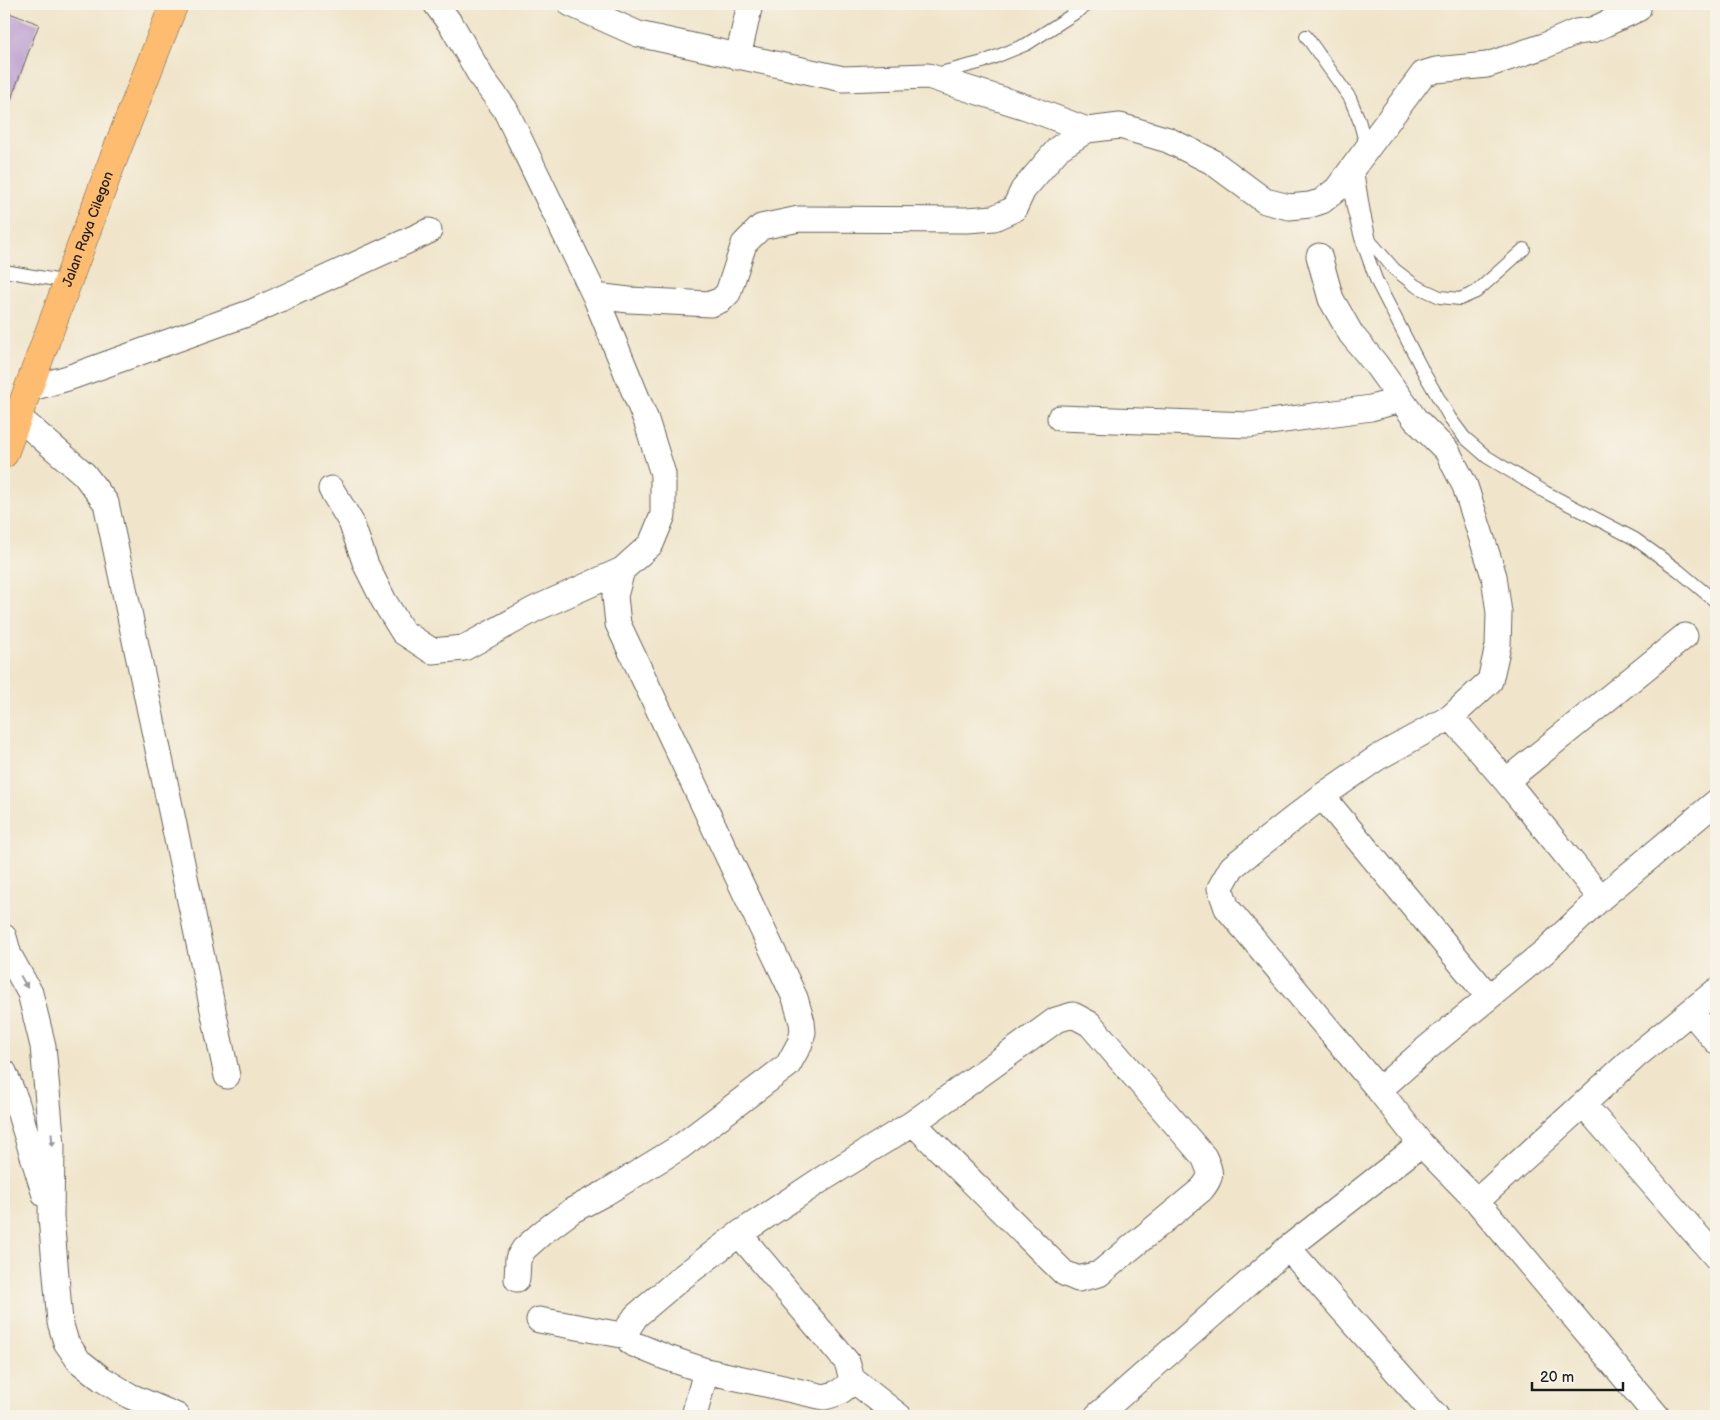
<svg xmlns="http://www.w3.org/2000/svg" width="1720" height="1420" viewBox="0 0 1720 1420" font-family="'Balsamiq Sans',sans-serif">
	<style>
		.building { fill: #b899ce }
		.lines { fill: none; stroke-linecap: round; stroke-linejoin: round }
		.lane-casing { stroke: #666259; stroke-width: 14 }
		.street-casing { stroke: #666259; stroke-width: 27 }
		.highway-casing { stroke: #666259; stroke-width: 29 }
		.lane { stroke: #fff; stroke-width: 12 }
		.street { stroke: #fff; stroke-width: 25 }
		.highway { stroke: #fdbc70; stroke-width: 28 }
		.oneway { fill: #999 }
		.labels { text-anchor: middle; stroke-width: 4; stroke-linejoin: round; paint-order: stroke }
		.street-label { font-size: 14px; fill: #1c1c1c; stroke: #f7f3e8 }
	</style>
	<rect width="100%" height="100%" fill="#f7f3e8"/>
	<filter id="ink" filterUnits="userSpaceOnUse"><feTurbulence type="fractalNoise" baseFrequency=".02" numOctaves="2"/><feDisplacementMap in="SourceGraphic" scale="10" xChannelSelector="R" yChannelSelector="G"/><feConvolveMatrix kernelMatrix="1 2 1 2 8 2 1 2 1" color-interpolation-filters="sRGB"/></filter>
	<filter id="wash" filterUnits="userSpaceOnUse"><feTurbulence type="fractalNoise" baseFrequency=".0096" numOctaves="4" result="noise"/><feDisplacementMap in="SourceGraphic" scale="20" xChannelSelector="R" yChannelSelector="G"/><feGaussianBlur stdDeviation="1.12" result="paint"/><feColorMatrix in="noise" values="0 0 0 0 0 0 0 0 0 0 0 0 0 0 0 0 0 1.4 0 .05"/><feComposite in="paint" operator="in"/></filter>
	<g filter="url(#wash)">
		<rect width="100%" height="100%" fill="#f0e5ca"/>
		<g id="blocks">
			<path class="building" d="M4,11L39,24L4,118Z"/>
		</g>
	</g>
	<g filter="url(#ink)">
		<use href="#blocks" fill-opacity="0" stroke="#666259" stroke-width="1"/>
		<g class="lines">
			<g class="lane-casing">
				<path id="lane" d="M1306,36L1350,98L1359,120L1367,149
					M936,74L983,62L1027,44L1089,4
					M1356,165L1364,213L1370,241L1394,269L1416,286L1440,297L1460,299L1476,292L1524,249
					M1348,176L1353,208L1361,238L1377,282L1424,373L1450,418L1464,437L1487,457L1545,492L1635,539L1678,570L1716,602
					M4,271L68,282"/>
			</g>
			<g class="street-casing">
				<path id="street" d="M436,4L454,29L482,78L505,109L595,296L646,420L663,474V515L651,544L622,570L615,596L618,624L795,998L802,1022L803,1032L800,1043L788,1065L680,1147L605,1193L573,1210L542,1233L524,1249L518,1259L517,1279
					M571,4L638,34L843,79L928,76L1029,108L1087,130
					M738,57L750,4
					M595,296L629,300L711,304L721,300L728,293L744,244L761,227L799,219L967,220L994,218L1014,209L1023,190L1059,148L1087,130L1120,126L1168,140L1211,161L1265,201L1289,207L1310,205L1322,201L1337,189L1423,74L1436,70L1487,65L1544,46L1576,32L1592,30L1638,9
					M28,389L68,378L252,312L429,231
					M18,417L84,474L106,503L227,1076
					M1060,418L1249,425L1371,408L1400,400
					M331,489L351,522L366,565L384,601L403,632L432,651L464,648L535,609L622,570
					M1451,717L1506,781L1601,898
					M1506,781L1685,636
					M1322,796L1489,997
					M4,937L9,955L30,993L43,1046L52,1146L51,1217L60,1322L66,1342L79,1361L102,1379L130,1396L177,1416
					M1691,1012L1716,1041
					M4,1072L16,1101L45,1195
					M1379,1090L1427,1048L1544,952L1601,898L1716,802
					M1584,1105L1716,1257
					M1421,1144L1477,1201L1657,1416
					M1477,1201L1637,1055L1716,991
					M1288,1248L1436,1416
					M539,1320L627,1336
					M706,1371L824,1397C837,1394 845,1391 852,1379L847,1362L739,1234
					M852,1379L899,1416
					M694,1416L706,1371L665,1357L631,1343L627,1336L628,1328L636,1316L681,1278L739,1234L819,1181L913,1123L1056,1020L1073,1015L1090,1024L1204,1157C1211,1173 1213,1176 1201,1190L1099,1274L1078,1279L1064,1273L913,1123
					M1097,1416L1288,1248L1421,1144L1379,1090L1227,908L1220,888L1232,867L1322,796L1377,758L1451,717L1490,681L1498,646L1499,613L1494,576L1465,486L1447,451L1415,419L1375,363L1351,334L1331,299L1319,256"/>
			</g>
			<g class="highway-casing">
				<g id="highway">
					<path id="s1" d="M4,454L111,165L174,4"/>
				</g>
			</g>
			<use href="#lane" class="lane"/>
			<use href="#street" class="street"/>
			<use href="#highway" class="highway"/>
		</g>
		<defs><path id="oneway-solid" d="M-6-.8H1V-3.2L6.5 0L1 3.2V.8H-6Z" transform="scale(1.25)"/></defs>
		<g class="oneway">
			<use href="#oneway-solid" transform="translate(24 982) rotate(61)"/>
			<use href="#oneway-solid" transform="translate(52 1140) rotate(86)"/>
		</g>
	</g>
	<g class="labels">
		<g class="street-label">
			<text dy="5" stroke="none"><textPath href="#s1" startOffset="240">Jalan Raya Cilegon</textPath></text>
		</g>
	</g>
	<rect width="1720" height="1420" fill="none" stroke="#f7f3e8" stroke-width="20"/>
	<path d="M1532 1382v8h91v-8" fill="none" stroke="#1c1c1c" stroke-width="2.5"/>
	<text x="1540" y="1382" font-size="15" fill="#1c1c1c" stroke="#f7f3e8" stroke-width="4" paint-order="stroke">20 m</text>
</svg>
